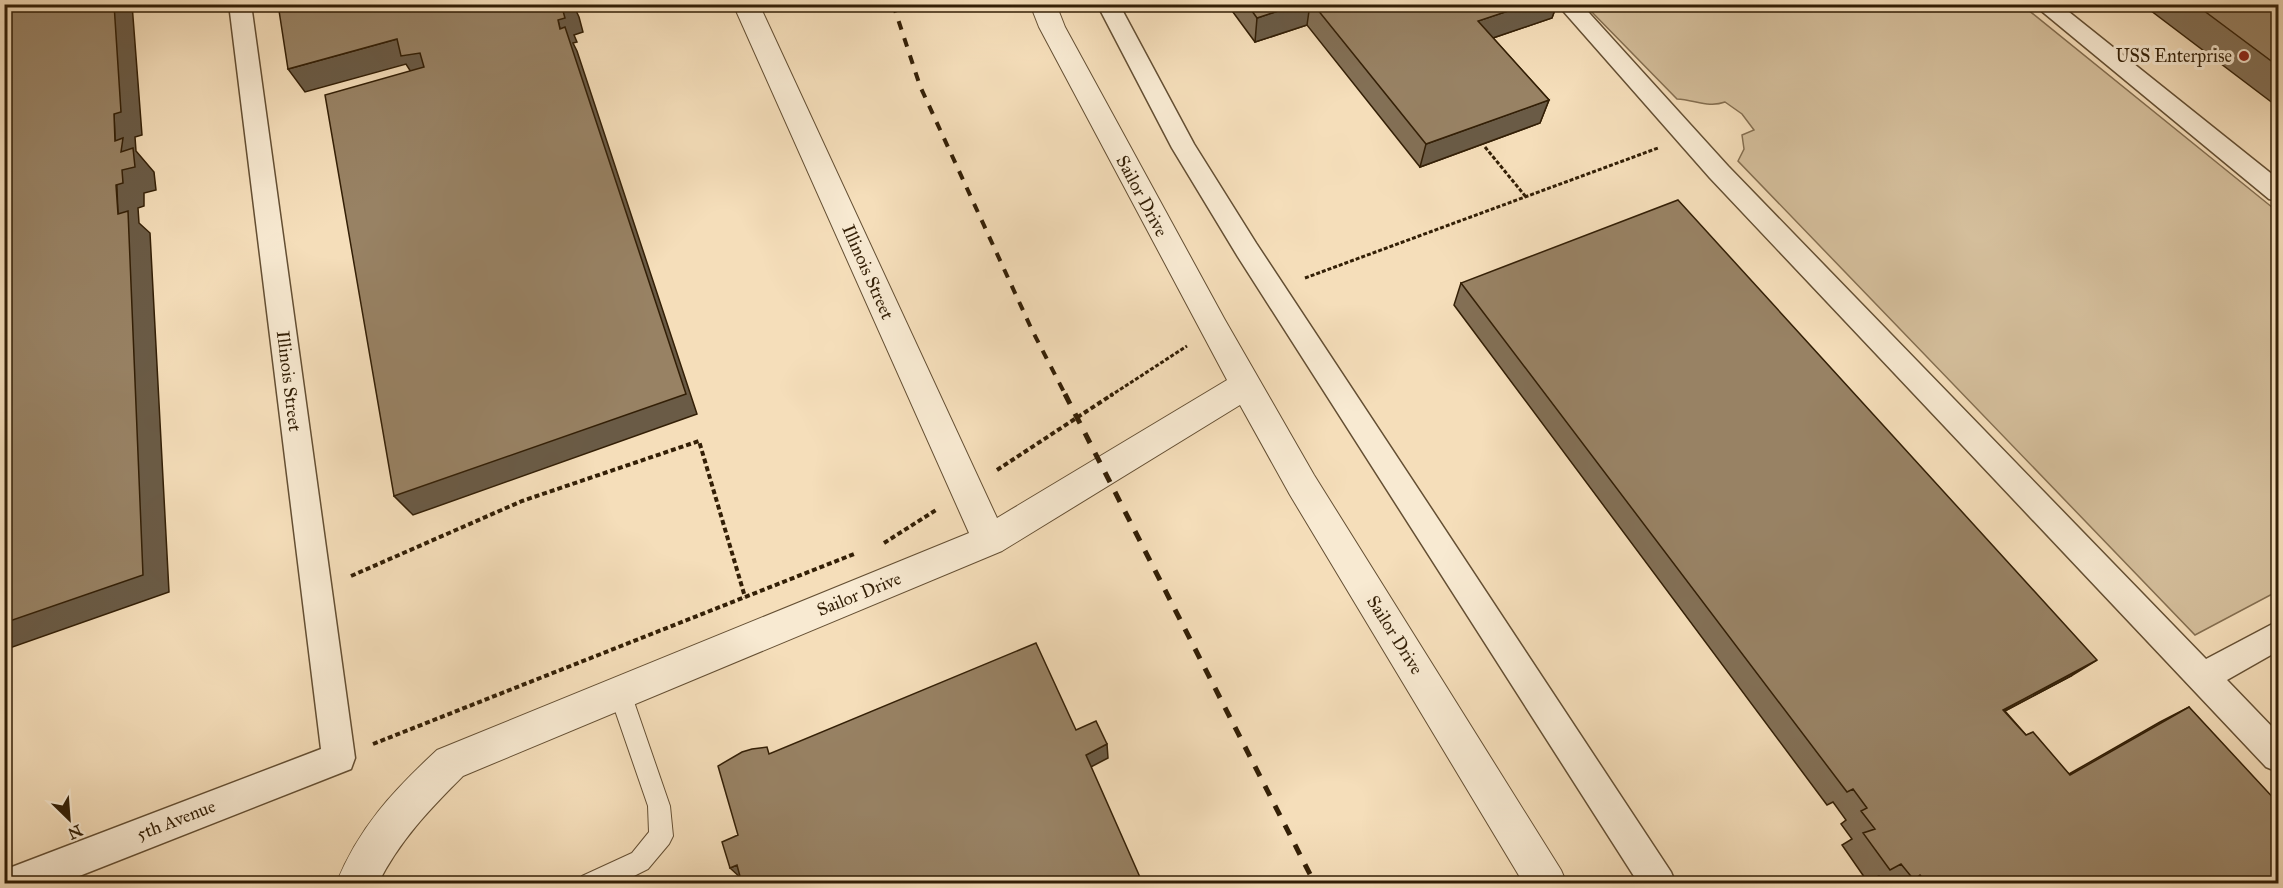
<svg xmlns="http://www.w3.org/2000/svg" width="2283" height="888" viewBox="0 0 2283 888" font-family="'IM FELL Great Primer',serif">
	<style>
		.green { fill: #d4be9b; stroke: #846e50; stroke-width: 1.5 }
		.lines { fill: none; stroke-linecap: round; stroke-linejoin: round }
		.service-casing { stroke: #644f33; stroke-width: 2 }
		.pedestrian-casing { stroke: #644f33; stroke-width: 3 }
		.minor-casing { stroke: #644f33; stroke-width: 2 }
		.path-far1 { stroke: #331f06; stroke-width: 3; stroke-dasharray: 4 2; stroke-linecap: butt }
		.path { stroke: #331f06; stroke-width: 4; stroke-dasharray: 5 3; stroke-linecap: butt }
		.service { fill: #f8ead2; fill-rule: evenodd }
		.pedestrian { fill: #f8ead2; fill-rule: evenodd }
		.minor { fill: #f8ead2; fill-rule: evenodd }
		.rail-far1 { stroke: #331f06; stroke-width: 4; stroke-dasharray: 9 9; stroke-linecap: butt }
		.rail { stroke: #331f06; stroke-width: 5; stroke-dasharray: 11 11; stroke-linecap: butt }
		.wall { fill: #837056; stroke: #331f06; stroke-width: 1.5 }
		.shaded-wall { fill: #6a5b46; stroke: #331f06; stroke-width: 1.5 }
		.building { fill: #988264; stroke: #331f06; stroke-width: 1.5 }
		.poi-dot { fill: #8f2418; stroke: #f8ead2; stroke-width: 2 }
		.labels { text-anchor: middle; stroke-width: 6; stroke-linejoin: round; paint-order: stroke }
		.poi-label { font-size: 18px; fill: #331f06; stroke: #f8ead2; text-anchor: end }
		.street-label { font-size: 18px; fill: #331f06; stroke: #f8ead2 }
	</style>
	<rect width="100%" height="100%" fill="#f5deba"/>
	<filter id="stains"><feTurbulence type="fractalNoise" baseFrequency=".00333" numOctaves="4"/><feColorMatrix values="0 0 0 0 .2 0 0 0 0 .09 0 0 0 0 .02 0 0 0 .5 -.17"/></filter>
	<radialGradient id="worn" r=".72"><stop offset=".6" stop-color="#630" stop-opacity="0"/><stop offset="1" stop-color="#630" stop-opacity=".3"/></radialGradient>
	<path class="green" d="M1585,5H2022L2278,212V591L2195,635L1738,161L1744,149L1742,135L1754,130L1742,114L1725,102C1709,108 1695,100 1677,99Z"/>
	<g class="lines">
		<g class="service-casing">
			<path id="service" d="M620,683L628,686L631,693L670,806L673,836L669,844L648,869L618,884H578L582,876L632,853L649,832L648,806L609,693L612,686Z"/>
		</g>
		<g class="pedestrian-casing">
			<path id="pedestrian" d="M229,4H251L355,758L351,769L59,884H4V870L321,749Z
				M1097,4H1119L1194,144L1256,243L1671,872L1676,884H1639L1238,257L1172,148Z
				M1557,4H1581L1728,166L2206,659L2278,621V651L2227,680L2278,733V772L2266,767L1710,178Z
				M2033,4H2059L2278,179V201L2269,199Z"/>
		</g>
		<g class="minor-casing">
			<path id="minor" d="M733,4H759L997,518L1227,380L1039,27L1030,4H1056L1065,27L1225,320L1314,475L1561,870L1567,884H1524L1290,495L1240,405L1002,551L463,776C430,809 399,841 378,884H336C359,827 393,791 437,750L969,533Z"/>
		</g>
		<path class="path-far1" d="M1485,147L1526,197
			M1305,278L1658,148
			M1110,396L1187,346"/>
		<path class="path" d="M997,470L1113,394
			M884,543L936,510
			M351,576L522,501L699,441L745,597
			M373,744L854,554
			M5,847L6,685"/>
		<use href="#service" class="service"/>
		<use href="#pedestrian" class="pedestrian"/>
		<use href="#minor" class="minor"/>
		<path class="rail-far1" d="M893,4L920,86L1032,330L1066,396"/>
		<path class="rail" d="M1065,394L1315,884"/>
	</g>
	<path class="wall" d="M1227,4H1557L1552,18L1493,38L1549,100L1540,123L1420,167L1307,25L1255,42Z
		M2142,4H2278V107Z
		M1461,283L2071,676L2005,711L2026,735L2069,774L2160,722L2189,707L2278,884H1885L1879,876L1867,881L1842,845L1852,839L1841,824L1846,820L1833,802L1827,805L1454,305Z"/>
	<path class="shaded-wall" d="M114,4H132L142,135L135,137L136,151L154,172L156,190L144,193V206L138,208L139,223L150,233L169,592L4,650V623L118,214L114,114Z
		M560,4H573L579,17L583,32L574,35L577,42L573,43L577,51L697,414L413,515L394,496L560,29L558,20Z
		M1299,4H1310L1307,25L1255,42L1257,18Z
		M1529,4H1557L1552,18L1472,45L1478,21Z
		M397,39L420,53L435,77L416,80L406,64L305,92L288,69Z
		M1549,100L1540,123L1420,167L1426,144Z
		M2097,660L2071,676L1980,724L2003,710Z
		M1107,744L1108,758L1087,769L1086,755Z
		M737,865L742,879L730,868Z"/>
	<path class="building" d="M4,4H114L121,112L114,114L115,141L123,138L121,152L133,148L135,167L122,170L123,183L116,185L118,214L128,211L143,575L4,623Z
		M278,4H571L572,8L563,11L565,18L558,20L560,29L565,27L686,394L394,496L325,95L424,67L420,53L401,56L397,39L288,69Z
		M1247,4H1299L1257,18Z
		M1313,4H1529L1478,21L1549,100L1426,144Z
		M2195,4H2278V66Z
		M1678,200L2097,660L2003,710L2026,735L2033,732L2070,775L2189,707L2278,803V884H1927L1920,875L1914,880L1901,864L1890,870L1863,833L1875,829L1861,811L1867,808L1853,789L1847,792L1461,283Z
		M1036,643L1076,730L1096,721L1107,744L1086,755L1143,884H742L737,865L730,868L722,842L738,835L718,766L742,752L752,749L767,747L769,754Z"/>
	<circle class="poi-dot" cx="2244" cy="56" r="6"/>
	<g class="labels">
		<g class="poi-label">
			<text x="2232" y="62">USS Enterprise</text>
		</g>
		<g class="street-label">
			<text transform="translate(1142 196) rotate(62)" y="6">Sailor Drive</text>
			<text transform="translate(868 272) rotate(66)" y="6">Illinois Street</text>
			<text transform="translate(289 381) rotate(83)" y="6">Illinois Street</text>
			<text transform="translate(859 594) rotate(-22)" y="6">Sailor Drive</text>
			<text transform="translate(1395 635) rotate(58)" y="6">Sailor Drive</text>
			<text transform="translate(176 820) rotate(-21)" y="6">5th Avenue</text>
		</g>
	</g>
	<rect width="2283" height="888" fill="none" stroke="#f5deba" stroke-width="24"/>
	<rect x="6" y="6" width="2271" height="876" fill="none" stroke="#331f06" stroke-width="3"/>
	<rect x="12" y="12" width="2259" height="864" fill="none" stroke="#331f06" stroke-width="1.5"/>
	<g transform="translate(69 819) rotate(155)" stroke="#f8ead2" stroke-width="4.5" paint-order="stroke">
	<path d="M0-4.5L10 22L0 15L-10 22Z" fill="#331f06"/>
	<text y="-9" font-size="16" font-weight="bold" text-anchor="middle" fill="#331f06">N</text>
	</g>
	<rect width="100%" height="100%" filter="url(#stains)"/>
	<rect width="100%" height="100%" fill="url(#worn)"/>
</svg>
